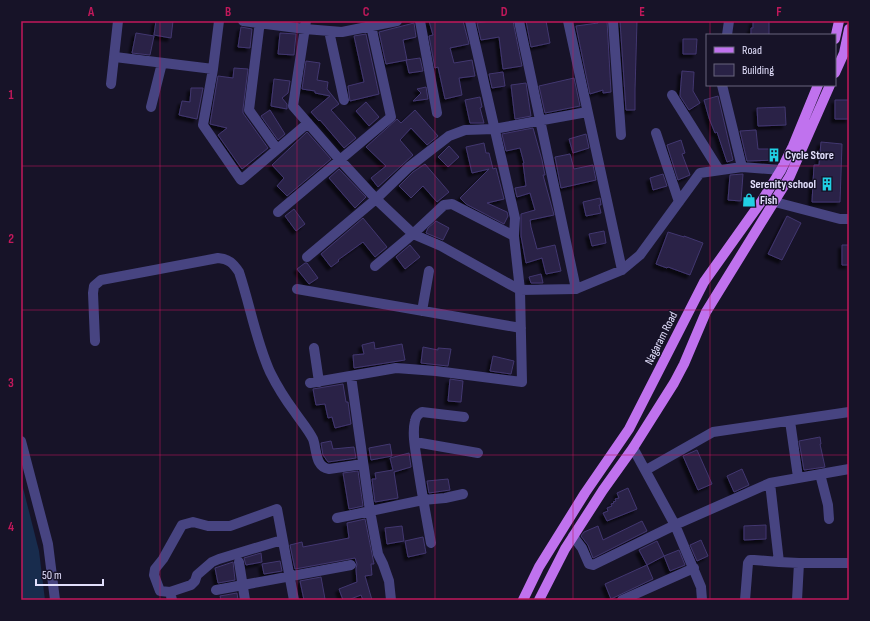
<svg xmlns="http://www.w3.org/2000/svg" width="870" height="621" viewBox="0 0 870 621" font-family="'Sofia Sans Condensed',sans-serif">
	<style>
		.water { fill: #182c4d }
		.building { fill: #292246; stroke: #423770; filter: url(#shadow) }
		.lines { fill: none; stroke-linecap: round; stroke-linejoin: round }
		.minor { stroke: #474481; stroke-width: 10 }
		.major { stroke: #c072ee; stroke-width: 10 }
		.grid { fill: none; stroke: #c2185b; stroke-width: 1; stroke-opacity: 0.55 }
		.labels { text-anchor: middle; stroke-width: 3; stroke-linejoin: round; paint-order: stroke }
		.poi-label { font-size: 12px; font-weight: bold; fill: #e1defb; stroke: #171328; text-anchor: start }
		.street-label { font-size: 12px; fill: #e1defb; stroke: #171328 }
		.neatline { fill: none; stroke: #c2185b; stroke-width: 1.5 }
		.grid-label { font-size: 13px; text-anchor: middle; font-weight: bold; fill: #c2185b }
	</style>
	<defs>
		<filter id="shadow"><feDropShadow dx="-3.5" dy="3.5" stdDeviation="1" flood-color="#0009"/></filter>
	</defs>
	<rect width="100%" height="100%" fill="#171328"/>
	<path class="water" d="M21,480L39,551L45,600H21Z"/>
	<path class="building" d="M156,21H173L171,38L154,35Z
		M429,21H463L469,44L450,48L454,63L472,60L475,76L459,78L462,95L445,99L438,67L435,68L429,36L433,35Z
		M490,21H513L522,66L503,69L499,37L481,40L477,23Z
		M526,21H546L550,43L531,47Z
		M598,21H607L611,92L603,93V90L590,94L576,26L598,23Z
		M620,21H637L635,90V110H626Z
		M753,21H769V35H751V28H753Z
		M414,23L416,37L403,40L407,60L386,64L379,32Z
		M241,27L252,29L250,48L238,47Z
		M136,33L154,36L150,55L132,53Z
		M280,33L296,34L294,55L278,54Z
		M366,34L379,94L350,101L348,86L364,82L354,36Z
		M683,39H697L696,54H683Z
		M420,58L423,71L409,73L406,60Z
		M306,61L320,63L317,80L328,82L327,89L339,104L331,110L356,138L344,148L320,120L319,121L311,112L330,96L315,93V91L302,89Z
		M234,68L248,69L243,109V113L268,148L242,169L218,135L227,128L210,124L218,76L233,78Z
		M682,71L694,72L693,91L700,103L689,110L680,96Z
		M503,72L505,86L492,88L489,74Z
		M574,78L580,106L545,113L539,86Z
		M274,79L290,81L288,93L282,98L287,104V109L271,106Z
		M526,83L531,116L515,119L511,85Z
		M426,87L428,99L413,101L421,93L417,89Z
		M191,88H203L197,119L179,115L182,101L190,102Z
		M718,96L733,160L727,162L717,132L715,133L709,118L704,100Z
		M480,97L482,107L480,108L484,123H470L465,100Z
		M835,100H849V119H835Z
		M366,102L379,117L369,126L356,111Z
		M785,107L786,125L758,126L757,108Z
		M270,110L285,134L278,140L261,116Z
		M415,110L438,136L427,145L411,128L400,140L413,155L378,187L371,178L386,166L366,147L397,119L401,123Z
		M533,128L542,160L545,175H543L554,215L530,220L531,227L537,249L555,245L561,271L546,274L542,258L526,263L521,236V214L535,210L530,193L517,197L515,188L526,186L523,163H524L520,148L506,151L502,134Z
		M756,130L758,149H777V160L747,161L740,131Z
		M307,132L331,159L287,196L277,186L284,178L272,165Z
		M586,134L589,148L573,153L569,139Z
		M681,140L685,153L682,154L690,175L678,180L667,145Z
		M821,142L842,144L840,202H812L814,165H819Z
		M484,143L486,153H489L493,169L496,168L504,199L487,203L507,212L508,216L504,224L466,204L460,198L489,169L472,173L466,147Z
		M449,146L459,157L448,167L438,157Z
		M570,154L574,169L593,165L596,180L561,188L555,157Z
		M425,164L449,192L437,202L423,186L411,198L399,186L413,172Z
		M339,169L366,197L355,208L329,178Z
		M663,174L667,186L653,190L650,178Z
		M743,174L741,201L728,200L730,175Z
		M600,198L601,205H599L601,213L586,216L583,202Z
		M294,209L305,224L296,231L285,216Z
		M787,216L801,223L782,260L768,254Z
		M363,218L387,247L375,257L363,242L338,260L339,261L331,267L321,254Z
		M436,221L449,228L443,240L426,233L428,228Z
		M604,231L606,243L592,246L589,234Z
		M668,232L684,237V236L703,243L690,275L668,267L667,268L656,264Z
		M410,245L420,257L405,269L396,257Z
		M842,245H849V265H842Z
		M305,263H307L318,278L309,284L297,269Z
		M541,274L543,283H531L529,277Z
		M374,342L375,349L402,344L405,360L354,368L353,355L364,354L362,345Z
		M423,347L438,350V348L451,349L448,366L421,363Z
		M493,356L514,361L511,374L490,371Z
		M450,379L463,381L461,402L448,401Z
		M343,384L346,402H348L351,424L335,428L332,417L328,418L325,404L316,405L313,389Z
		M820,437L821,444H820L825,467L804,470L799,441Z
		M331,441L333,449L354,447L356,458L328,462L323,455L321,443Z
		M390,444L392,456L371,460L369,448Z
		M697,450L712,484L698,490L683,456Z
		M409,453L411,467L394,472L398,498L375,502L372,479H376L375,473L393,470L390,458Z
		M742,469L749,485L734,492L727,476Z
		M358,471L363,506L349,509L343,473Z
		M448,479L450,490L429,493L427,481Z
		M628,488L637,509L607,521L603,513L608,511L607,508L612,506L611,504L614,503L613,502L616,501L615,499L619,498L617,493Z
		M365,519L374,564H371L372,575L365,576L372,600H363L361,595L348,600H343L339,589L357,582L356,569L357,564L355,558L295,569L290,545L302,542L303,547L349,538L347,523Z
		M642,521L647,531L593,558L588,545L581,536L584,532L598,526L603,540Z
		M766,525V539L744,540V526Z
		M402,526L404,541L387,544L385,528Z
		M423,537L426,553L408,557L405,541Z
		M701,540L708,556L697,561L690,545Z
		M657,541L664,556L647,565L639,550Z
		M679,550L685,565L670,571L664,556Z
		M261,553L262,562L246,565L244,558Z
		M280,561L282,571L264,574L262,564Z
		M233,562L235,580L218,583L215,568Z
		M647,565L653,579L611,599L605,584Z
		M321,577L325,599L304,600L300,581Z
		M237,593L238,600H221L220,596Z"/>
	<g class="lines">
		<path class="minor" d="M219,21L213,69L203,125L241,180L308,123
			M243,21L305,29L342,32L397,21
			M260,21L249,110L277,149
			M306,21L293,106L340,160L376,199L413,234L441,246L520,290L576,289L622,270L640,255L700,173L742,167L781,170
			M420,21L437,113
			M519,21L576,289
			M568,21L622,270
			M613,21L621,135
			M329,31L344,100
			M727,35L729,21
			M115,57L213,69
			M111,84L118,21
			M722,85L742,167
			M672,95L719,170
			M151,107L162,63
			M656,133L679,202
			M775,202L840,219H849
			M278,212L391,117L370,21
			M307,257L376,199L409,167L449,136L465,130L494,129L587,112
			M375,266L413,234L444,205L452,204L514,236
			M297,289L521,328
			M422,311L429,271
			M95,341L93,293L94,286L101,280L218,258C229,259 233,263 239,272C250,305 256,341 270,372C277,386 285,399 294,411C300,420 308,429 313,439C317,450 315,467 329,469L363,464
			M314,348L319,382
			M351,376L370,511L378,554L383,564L389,581L391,600
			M310,383L396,368L436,371L522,382L520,290L514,236L515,218L470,21
			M790,421L798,477
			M21,441L48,544L55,600
			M415,442L478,453
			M633,448L675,525L701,587L702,600
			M646,470L713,432L849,412
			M820,474L828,505L829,519
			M770,483L779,562L799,563L797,600
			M337,518L423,500L445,498L463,494
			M573,536L582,548L589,564L593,565L675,525L770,483L849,469
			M431,543C426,516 421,488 417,461C415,448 412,433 415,421C416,416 418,414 422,412L464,417
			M239,562L245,600
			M799,563H849
			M216,590L351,565
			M170,592L191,585L195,581L197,575L212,562L219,559L282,540
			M172,600L170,592L160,591L154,575L155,569L163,559L182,525L193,522L208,526H230L277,509L294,600
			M622,600L694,568
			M745,600L748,563L750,560H754L779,562"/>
		<path class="major" d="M835,39L839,21
			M835,73L844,53L849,29
			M523,600L539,567L585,493L629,429L704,282L761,202L781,170L793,146L818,85
			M539,600L565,549L603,490L633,448L674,383L684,364L706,312L790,176L830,85"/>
	</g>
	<path class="grid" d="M160,21V600M297,21V600M435,21V600M573,21V600M710,21V35M710,85V600M21,166H849M21,310H849M21,455H849"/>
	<defs>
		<g id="building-bare" transform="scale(1.08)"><path d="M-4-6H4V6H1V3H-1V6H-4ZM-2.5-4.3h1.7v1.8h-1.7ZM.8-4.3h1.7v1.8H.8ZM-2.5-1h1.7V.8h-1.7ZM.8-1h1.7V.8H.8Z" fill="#21d0e4" stroke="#171328" stroke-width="2.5" paint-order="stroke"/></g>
		<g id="shop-bare" transform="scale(1.08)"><path d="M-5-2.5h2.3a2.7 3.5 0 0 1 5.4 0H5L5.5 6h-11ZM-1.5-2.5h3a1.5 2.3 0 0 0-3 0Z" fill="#21d0e4" stroke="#171328" stroke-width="2.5" paint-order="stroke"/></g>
	</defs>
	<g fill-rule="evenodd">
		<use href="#building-bare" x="774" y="155"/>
		<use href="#building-bare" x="827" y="184"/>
		<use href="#shop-bare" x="749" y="200"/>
	</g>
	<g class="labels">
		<g class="poi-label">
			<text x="785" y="159">Cycle Store</text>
			<text x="816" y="188" text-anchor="end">Serenity school</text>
			<text x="760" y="204">Fish</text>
		</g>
		<g class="street-label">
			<text transform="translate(661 338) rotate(-63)" y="4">Nagaram Road</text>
		</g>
	</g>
	<rect width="870" height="621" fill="none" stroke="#171328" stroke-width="44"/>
	<rect x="706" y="34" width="130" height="52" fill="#171328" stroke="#68647c"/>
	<rect x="714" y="47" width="20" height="6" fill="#c072ee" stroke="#68647c"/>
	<text x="742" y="54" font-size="12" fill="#e1defb">Road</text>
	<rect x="714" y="64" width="20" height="12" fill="#292246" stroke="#68647c"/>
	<text x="742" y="74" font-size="12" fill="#e1defb">Building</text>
	<path d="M36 579v6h67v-6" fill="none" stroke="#e1defb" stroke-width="2"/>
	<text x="42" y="579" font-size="12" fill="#e1defb" stroke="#171328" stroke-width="3" paint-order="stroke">50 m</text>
	<rect x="22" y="22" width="826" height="577" class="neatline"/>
	<g class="grid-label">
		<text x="91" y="16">A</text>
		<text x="228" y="16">B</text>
		<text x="366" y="16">C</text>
		<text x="504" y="16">D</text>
		<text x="642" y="16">E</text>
		<text x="779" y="16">F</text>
		<text x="11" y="99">1</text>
		<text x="11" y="243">2</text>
		<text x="11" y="387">3</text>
		<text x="11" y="531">4</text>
	</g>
</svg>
